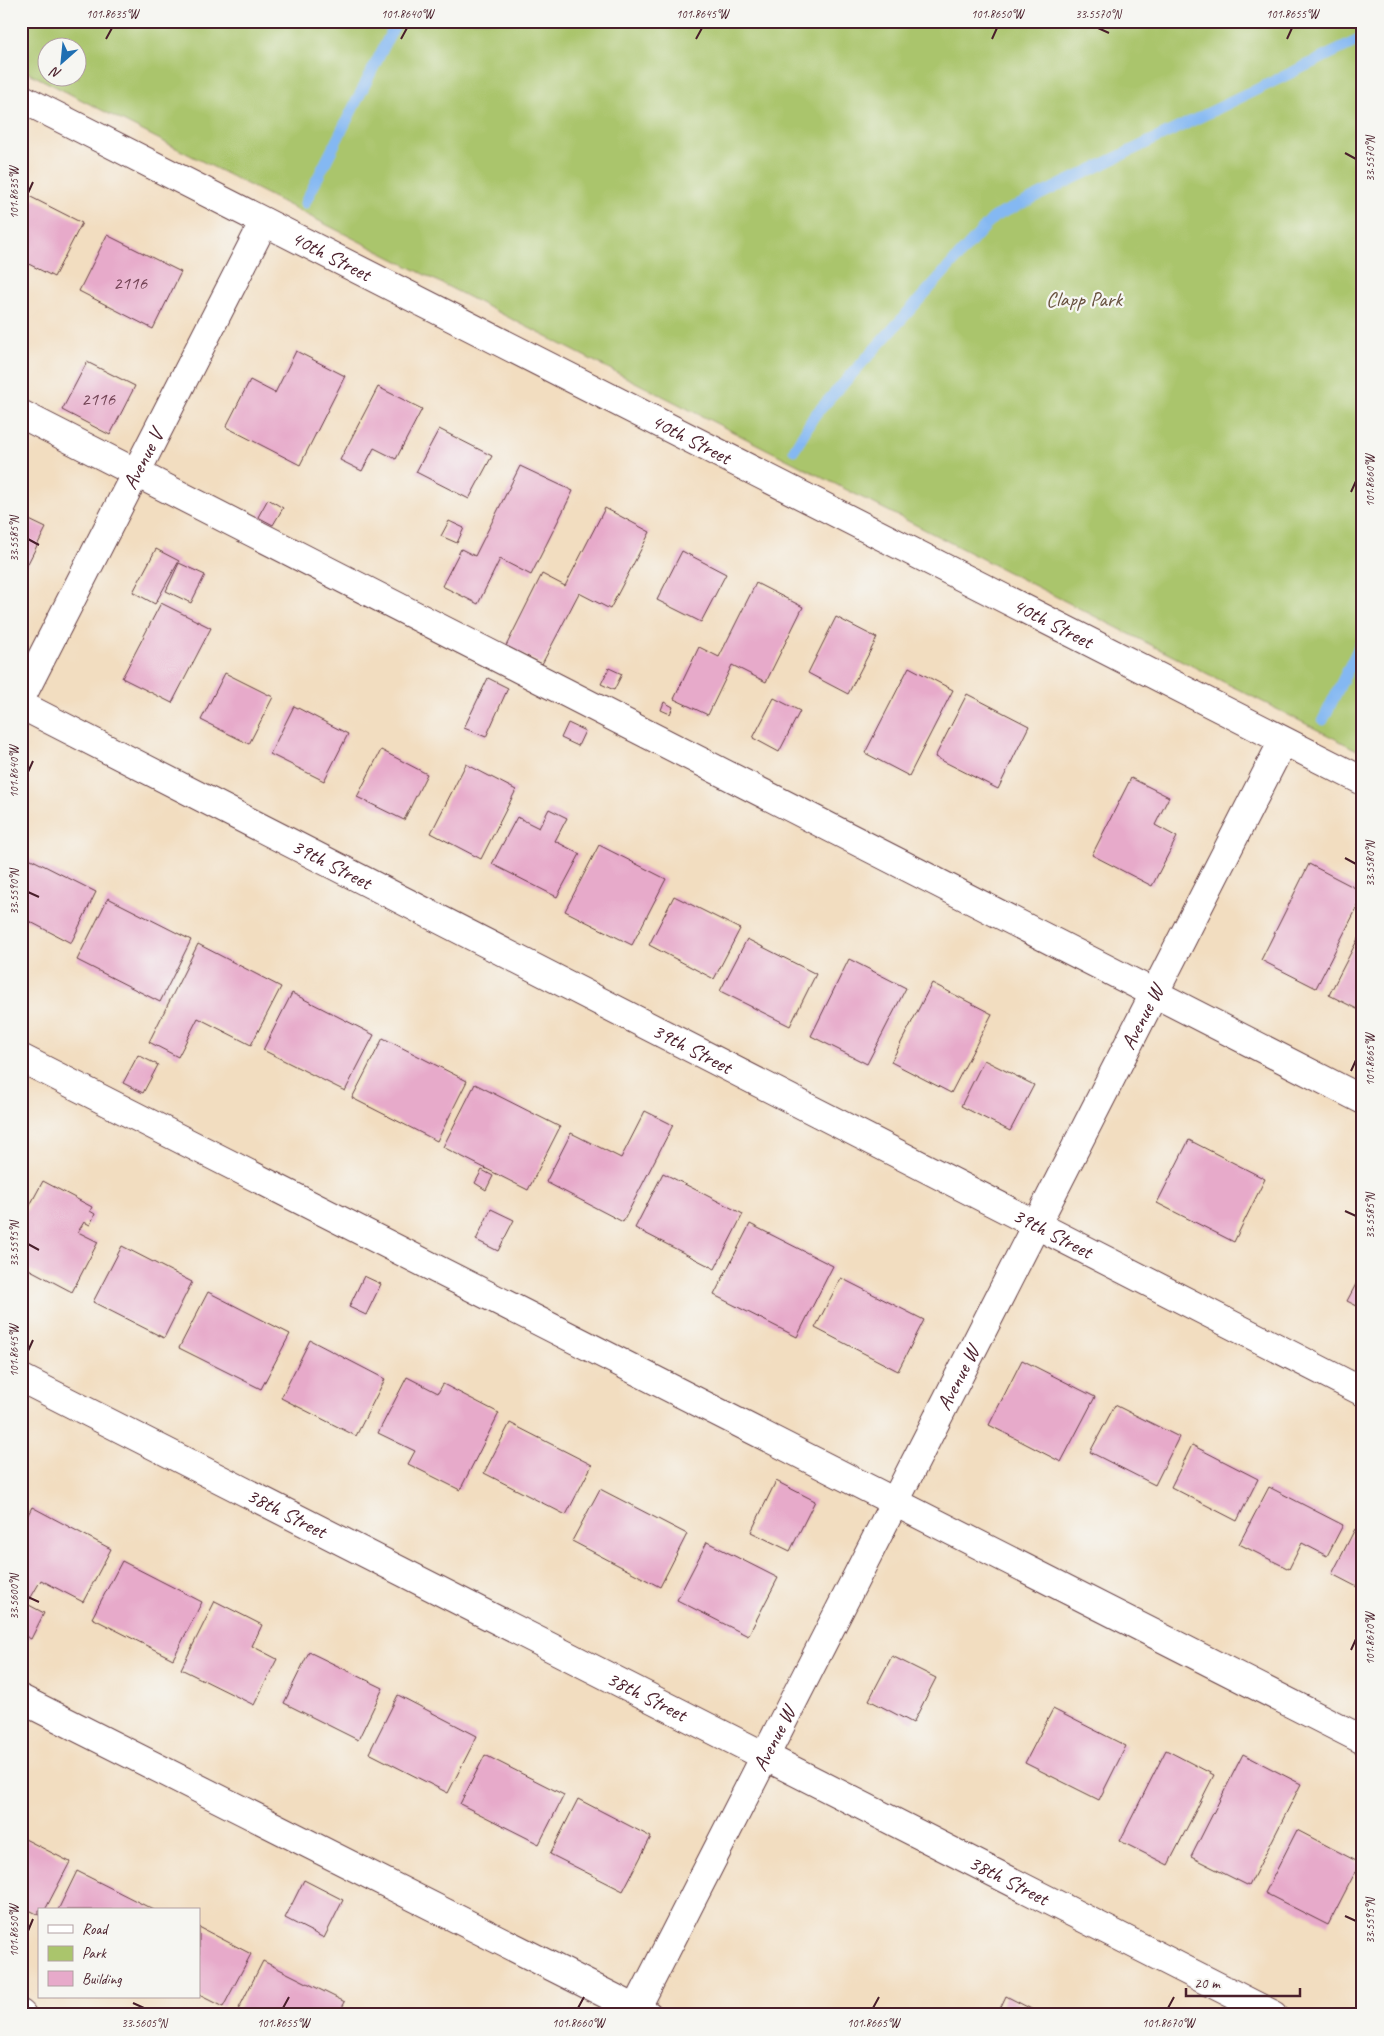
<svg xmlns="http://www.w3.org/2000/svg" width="1384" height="2036" viewBox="0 0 1384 2036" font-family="Caveat,sans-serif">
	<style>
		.green { fill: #aac56c; stroke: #7a724c; fill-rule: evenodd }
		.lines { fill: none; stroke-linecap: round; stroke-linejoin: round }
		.stream { stroke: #84b8f2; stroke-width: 11 }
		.building { fill: #e7aaca }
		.minor-casing { stroke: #633c41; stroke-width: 30 }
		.minor { stroke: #fff; stroke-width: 28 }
		.ticks { fill: none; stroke: #4a1f2b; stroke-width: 2 }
		.labels { text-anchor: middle; stroke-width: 4.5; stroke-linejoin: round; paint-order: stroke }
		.number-label { font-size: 19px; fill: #714253 }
		.street-label { font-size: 21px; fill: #4a1f2b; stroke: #f6f6f2 }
		.park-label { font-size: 21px; fill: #67513e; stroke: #f6f6f2 }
		.neatline { fill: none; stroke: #4a1f2b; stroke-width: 2 }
		.ticks-label { font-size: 12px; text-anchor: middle; fill: #4a1f2b }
	</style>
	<rect width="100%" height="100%" fill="#f6f6f2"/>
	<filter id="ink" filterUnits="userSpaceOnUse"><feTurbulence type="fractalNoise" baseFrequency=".02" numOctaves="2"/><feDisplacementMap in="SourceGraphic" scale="10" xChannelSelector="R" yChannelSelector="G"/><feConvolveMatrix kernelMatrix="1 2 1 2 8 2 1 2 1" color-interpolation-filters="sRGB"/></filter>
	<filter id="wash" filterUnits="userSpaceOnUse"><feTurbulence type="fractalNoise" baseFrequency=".0096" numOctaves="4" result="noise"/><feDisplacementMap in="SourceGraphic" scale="20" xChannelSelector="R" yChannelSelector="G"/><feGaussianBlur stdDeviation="1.12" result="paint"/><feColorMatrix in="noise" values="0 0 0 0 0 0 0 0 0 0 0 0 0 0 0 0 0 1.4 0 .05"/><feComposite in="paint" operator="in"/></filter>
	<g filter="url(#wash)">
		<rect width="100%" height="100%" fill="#f2ddc0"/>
		<path class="green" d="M21,21H1363V753L21,69ZM48,48H78V78H48Z"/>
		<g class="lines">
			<path class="stream" d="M305,203L397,21
				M794,450L814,416L994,217L1363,38
				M1323,720L1363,639"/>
		</g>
		<g id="blocks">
			<path class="building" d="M21,192L82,223L54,277L21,260Z
				M107,235L181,272L153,329L79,291Z
				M296,351L345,376L300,465L226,427L250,380L275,393Z
				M87,362L135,386L110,435L62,410Z
				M378,387L422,409L396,459L374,448L362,471L340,460Z
				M439,429L492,456L469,499L416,472Z
				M520,466L573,491L531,575L500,559L478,604L442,586L461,549L475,556Z
				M268,499L283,508L273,525L258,517Z
				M605,508L650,532L610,609L579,593L542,664L506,646L542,574L565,586Z
				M21,516L46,528L21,577Z
				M449,521L464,528L457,543L441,536Z
				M156,549L179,561L155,604L133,592Z
				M682,551L726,574L701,622L657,600Z
				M179,563L205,575L191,603L166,591Z
				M756,583L803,607L766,682L732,665L708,715L674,699L699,647L719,657Z
				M161,603L211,628L172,703L122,678Z
				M836,617L877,638L848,694L808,673Z
				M909,667L953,690L909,776L865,753Z
				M609,668L622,674L614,690L601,684Z
				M225,673L273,697L249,744L201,720Z
				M488,678L508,688L486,737L464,728Z
				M967,694L1029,726L998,789L935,757Z
				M774,698L800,711L779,752L753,738Z
				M664,702L673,707L670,714L661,710Z
				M294,706L348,734L324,781L270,754Z
				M568,723L585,731L578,746L561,738Z
				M381,750L427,774L404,820L357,797Z
				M466,764L516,790L481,859L431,833Z
				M1131,778L1169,797L1155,825L1177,837L1152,886L1092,855Z
				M549,809L567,818L555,841L580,854L557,897L492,864L517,817L539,828Z
				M599,845L666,879L632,945L565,911Z
				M21,854L96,892L71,943L21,917Z
				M1309,864L1363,892V896L1316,988L1261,960Z
				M674,896L740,929L714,979L649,945Z
				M108,898L191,940L160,1002L77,960Z
				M1363,929V1012L1329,995Z
				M747,939L816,974L790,1026L720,991Z
				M198,944L281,987L251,1045L198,1018L178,1057L149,1042Z
				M849,959L906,988L867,1064L811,1036Z
				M932,983L992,1014L951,1093L891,1062Z
				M292,993L374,1035L345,1091L263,1050Z
				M383,1038L467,1081L437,1141L352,1098Z
				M138,1055L158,1065L143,1093L123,1083Z
				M984,1060L1034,1085L1010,1131L961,1106Z
				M475,1084L560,1127L528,1190L443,1147Z
				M645,1111L673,1125L623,1222L546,1182L571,1133L621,1158Z
				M1189,1140L1265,1179L1234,1242L1157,1203Z
				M482,1170L493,1176L486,1190L475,1183Z
				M663,1173L743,1214L715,1269L635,1228Z
				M43,1181L92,1207L90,1211L95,1214L90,1225L84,1222L78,1232L98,1242L72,1292L21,1265V1222Z
				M491,1209L514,1220L498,1251L476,1240Z
				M750,1224L833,1266L797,1337L714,1295Z
				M122,1246L192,1282L164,1338L93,1302Z
				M1363,1271V1309L1347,1301Z
				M364,1276L381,1284L366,1315L349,1307Z
				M841,1278L924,1320L898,1371L815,1328Z
				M208,1292L290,1334L261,1389L179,1348Z
				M310,1340L385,1379L356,1436L281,1398Z
				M1022,1360L1095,1397L1061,1462L989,1425Z
				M407,1377L438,1393L443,1384L499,1413L460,1490L408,1464L415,1451L378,1433Z
				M1115,1405L1179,1437L1155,1485L1090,1452Z
				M510,1423L592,1465L566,1515L484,1473Z
				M1192,1445L1258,1479L1237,1521L1171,1487Z
				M776,1481L815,1501L790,1551L751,1532Z
				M1269,1487L1343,1525L1327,1556L1302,1543L1289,1569L1239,1544Z
				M600,1489L687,1534L660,1587L572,1541Z
				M32,1507L111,1549L83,1602L41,1580L30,1599L21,1595V1528Z
				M1355,1529L1363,1533V1590L1332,1574Z
				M707,1542L778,1578L748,1636L677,1600Z
				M122,1561L202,1602L173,1659L92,1618Z
				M215,1601L262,1625L252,1646L277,1659L254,1705L181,1669Z
				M27,1604L44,1613L31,1639L21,1634V1616Z
				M309,1652L383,1688L358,1740L284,1703Z
				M892,1656L936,1678L913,1723L869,1700Z
				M398,1695L477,1736L448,1793L369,1753Z
				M1053,1709L1126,1746L1099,1800L1025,1763Z
				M1166,1750L1214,1775L1168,1865L1120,1841Z
				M1243,1754L1301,1784L1249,1886L1191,1857Z
				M485,1755L564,1795L539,1844L460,1804Z
				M578,1799L651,1837L623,1891L550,1854Z
				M1297,1830L1360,1863L1328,1925L1265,1893Z
				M21,1837L70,1862L45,1910H39V1915L21,1906Z
				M77,1871L154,1910H58Z
				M304,1880L343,1900L324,1938L285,1918Z
				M199,1927L251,1954L223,2007L199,1995Z
				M263,1961L345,2002L338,2015L236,2014Z
				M1006,1996L1043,2015H997Z
				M351,2008L364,2015H348Z"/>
		</g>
	</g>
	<g filter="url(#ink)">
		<use href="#blocks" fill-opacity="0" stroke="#633c41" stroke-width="1"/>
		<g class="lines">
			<g class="minor-casing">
				<g id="minor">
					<path id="s1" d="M21,98L1363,781"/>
					<path d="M21,414L1363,1100"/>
					<path id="s2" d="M21,698L264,222"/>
					<path id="s3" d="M21,705L1363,1392"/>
					<path d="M21,1058L1363,1740"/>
					<path id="s4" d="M21,1378L1274,2015"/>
					<path d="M21,1699L648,2015"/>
					<path d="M21,2014L22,2015"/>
					<path id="s5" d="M633,2015L1283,741"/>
				</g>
			</g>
			<use href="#minor" class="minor"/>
		</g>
	</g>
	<path class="ticks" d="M1098,28L1109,33M106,39L112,28M401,39L407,28M696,39L702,28M992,39L997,28M1287,39L1292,28M1345,153L1356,159M28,193L33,182M1351,492L1356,481M28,539L39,545M28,772L33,761M1345,858L1356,864M28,892L39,897M1351,1071L1356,1060M1345,1211L1356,1216M28,1244L39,1250M28,1351L33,1340M28,1597L39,1602M1351,1650L1356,1639M1345,1916L1356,1921M28,1931L33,1919M133,2003L144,2008M283,2008L289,1997M578,2008L584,1997M873,2008L879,1997M1168,2008L1174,1997"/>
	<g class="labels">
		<g class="number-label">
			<text x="130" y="289">2116</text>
			<text x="98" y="405">2116</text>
		</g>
		<g class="street-label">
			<text dy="7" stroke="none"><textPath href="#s1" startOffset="348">40th Street</textPath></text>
			<text dy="7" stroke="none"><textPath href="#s1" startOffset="752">40th Street</textPath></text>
			<text dy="7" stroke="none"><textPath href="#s2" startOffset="268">Avenue V</textPath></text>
			<text dy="7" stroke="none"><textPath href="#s1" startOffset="1158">40th Street</textPath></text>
			<text dy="7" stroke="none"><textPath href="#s3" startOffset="349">39th Street</textPath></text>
			<text dy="7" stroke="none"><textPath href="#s5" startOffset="1120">Avenue W</textPath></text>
			<text dy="7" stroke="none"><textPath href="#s3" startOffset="754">39th Street</textPath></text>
			<text dy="7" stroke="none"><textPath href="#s3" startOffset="1159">39th Street</textPath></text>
			<text dy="7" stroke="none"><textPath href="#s5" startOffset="715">Avenue W</textPath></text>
			<text dy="7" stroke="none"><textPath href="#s4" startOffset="298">38th Street</textPath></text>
			<text dy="7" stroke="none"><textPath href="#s4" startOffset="702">38th Street</textPath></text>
			<text dy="7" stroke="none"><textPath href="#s5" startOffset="310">Avenue W</textPath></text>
			<text dy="7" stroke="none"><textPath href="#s4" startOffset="1108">38th Street</textPath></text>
		</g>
		<g class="park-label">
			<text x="1084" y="306">Clapp Park</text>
		</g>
	</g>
	<rect width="1384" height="2036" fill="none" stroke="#f6f6f2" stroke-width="55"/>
	<rect x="38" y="1908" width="162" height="90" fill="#f6f6f2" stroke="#b1a0a2"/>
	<rect x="48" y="1925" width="25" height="8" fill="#ffffff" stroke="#b1a0a2"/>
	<text x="82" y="1934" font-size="15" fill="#4a1f2b">Road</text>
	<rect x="48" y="1946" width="25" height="15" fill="#aac56c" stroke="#b1a0a2"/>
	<text x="82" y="1958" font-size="15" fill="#4a1f2b">Park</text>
	<rect x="48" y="1971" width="25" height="15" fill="#e7aaca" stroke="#b1a0a2"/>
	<text x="82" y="1984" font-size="15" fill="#4a1f2b">Building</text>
	<g transform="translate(62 62) rotate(207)"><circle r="24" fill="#f6f6f2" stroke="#b1a0a2"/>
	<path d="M0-4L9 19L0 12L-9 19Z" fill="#1f6fb2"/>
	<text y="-8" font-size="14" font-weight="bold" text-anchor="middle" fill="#4a1f2b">N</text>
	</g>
	<path d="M1186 1988v8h114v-8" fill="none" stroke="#4a1f2b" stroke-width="2.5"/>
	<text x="1194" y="1988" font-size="15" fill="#4a1f2b" stroke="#f6f6f2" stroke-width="4" paint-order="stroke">20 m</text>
	<rect x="28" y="28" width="1328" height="1980" class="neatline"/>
	<g class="ticks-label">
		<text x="112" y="18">101.8635°W</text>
		<text x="407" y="18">101.8640°W</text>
		<text x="702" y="18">101.8645°W</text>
		<text x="997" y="18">101.8650°W</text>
		<text x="1098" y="18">33.5570°N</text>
		<text x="1292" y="18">101.8655°W</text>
		<text transform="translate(1370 159) rotate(-90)" y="4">33.5570°N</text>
		<text transform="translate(14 193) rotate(-90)" y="4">101.8635°W</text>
		<text transform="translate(1370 481) rotate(-90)" y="4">101.8660°W</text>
		<text transform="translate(14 539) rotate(-90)" y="4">33.5585°N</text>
		<text transform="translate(14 772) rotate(-90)" y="4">101.8640°W</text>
		<text transform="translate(1370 864) rotate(-90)" y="4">33.5580°N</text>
		<text transform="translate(14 892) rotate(-90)" y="4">33.5590°N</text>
		<text transform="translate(1370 1060) rotate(-90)" y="4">101.8665°W</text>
		<text transform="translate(1370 1216) rotate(-90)" y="4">33.5585°N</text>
		<text transform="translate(14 1244) rotate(-90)" y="4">33.5595°N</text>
		<text transform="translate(14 1351) rotate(-90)" y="4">101.8645°W</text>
		<text transform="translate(14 1597) rotate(-90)" y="4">33.5600°N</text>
		<text transform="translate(1370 1639) rotate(-90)" y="4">101.8670°W</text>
		<text transform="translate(1370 1921) rotate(-90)" y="4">33.5595°N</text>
		<text transform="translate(14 1931) rotate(-90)" y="4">101.8650°W</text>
		<text x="144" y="2027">33.5605°N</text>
		<text x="283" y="2027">101.8655°W</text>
		<text x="578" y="2027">101.8660°W</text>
		<text x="873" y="2027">101.8665°W</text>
		<text x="1168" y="2027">101.8670°W</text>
	</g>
</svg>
